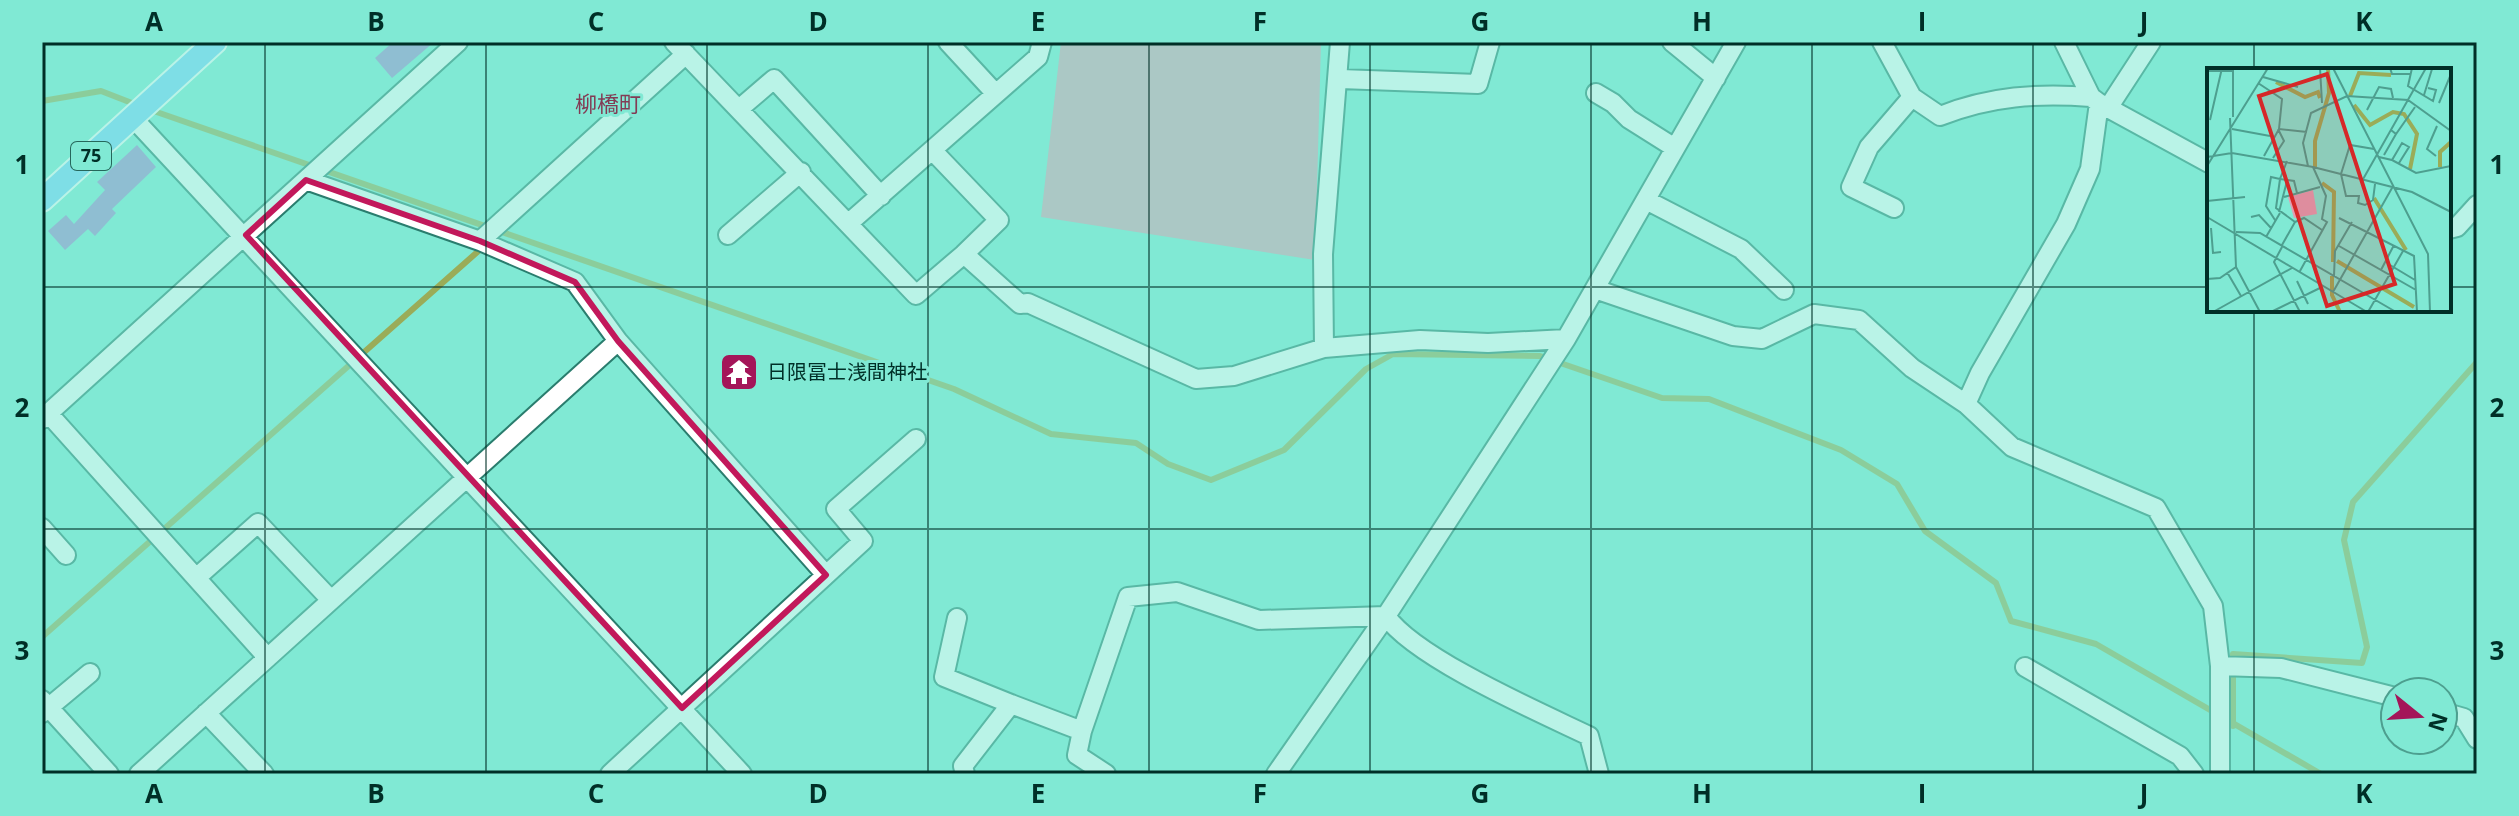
<svg xmlns="http://www.w3.org/2000/svg" width="2519" height="816" viewBox="0 0 2519 816" font-family="'Open Sans','Noto Sans JP',sans-serif">
	<style>
		.green { fill: #e09fb3 }
		.lines { fill: none; stroke-linecap: round; stroke-linejoin: round }
		.stream { stroke: #9aac58; stroke-width: 6 }
		.building { fill: #a38bd0 }
		.minor-casing { stroke: #2a7d6e; stroke-width: 22 }
		.major-casing { stroke: #fff; stroke-width: 26 }
		.minor { stroke: #fff; stroke-width: 18 }
		.major { stroke: #7cd0fd; stroke-width: 22 }
		.marked { fill: none; stroke: #c2185b; stroke-width: 6; stroke-linejoin: round }
		.grid { fill: none; stroke: #002f27; stroke-width: 2; stroke-opacity: 0.55 }
		.labels { text-anchor: middle; stroke-width: 6; stroke-linejoin: round; paint-order: stroke }
		.shield { fill: #80e9d4; stroke: #26675b; stroke-width: 2 }
		.shield-label { font-size: 18px; font-weight: bold; fill: #002f27 }
		.poi-label { font-size: 20px; fill: #002f27; stroke: #80e9d4; text-anchor: start }
		.neighbourhood-label { font-size: 22px; fill: #823c55; stroke: #80e9d4 }
		.inset-river { fill: none; stroke: #9aac58; stroke-width: 4 }
		.inset-road { fill: none; stroke: #4d9f8f; stroke-width: 2 }
		.view { fill: #d62828; fill-opacity: 0.15; stroke: #d62828; stroke-width: 4 }
		.inset-edge { fill: none; stroke: #002f27; stroke-width: 4 }
		.neatline { fill: none; stroke: #002f27; stroke-width: 3 }
		.grid-label { font-size: 26px; text-anchor: middle; font-weight: bold; fill: #002f27 }
	</style>
	<rect width="100%" height="100%" fill="#80e9d4"/>
	<path class="green" d="M1061,42H1321L1315,260L1041,217Z"/>
	<g class="lines">
		<path class="stream" d="M42,101L101,91L137,105
			M148,109L954,389L1051,434L1136,443L1168,464L1211,480L1284,450L1366,369L1393,354L1540,356L1662,398L1709,399L1841,450L1897,484L1925,531L1996,583L2011,621L2096,644L2321,774
			M42,637L483,247
			M2233,726V654L2362,663L2367,647L2344,540L2353,502L2477,362"/>
	</g>
	<path class="building" d="M393,42H434L392,78L375,58Z
		M137,145L156,167L112,209L116,213L95,236L88,229L65,250L48,231L66,215L74,224L105,190L97,182Z"/>
	<g class="lines">
		<g class="minor-casing">
			<path id="minor" d="M674,42L916,295L964,254L1020,304L1028,303L1196,379L1234,376L1324,348L1420,340L1488,343L1566,339
				M948,42L996,94
				M1672,42L1716,78
				M1882,42L1912,97L1940,116C1990,96 2038,93 2091,97
				M1340,79L1478,84L1490,42
				M1596,93L1613,103L1629,119L1675,148
				M2099,103L2209,163
				M2108,108L2151,42
				M739,109L774,79L881,196
				M133,118L742,774
				M932,150L999,220L964,254
				M306,180L480,241L575,282L618,341L826,575
				M1646,200L1741,249L1784,290
				M1894,208L1851,187L1869,147L1912,97
				M850,222L1038,57L1042,42
				M2449,229L2457,227L2477,205
				M728,235L801,172
				M480,241L686,54
				M1595,289L1733,336L1762,339L1814,314L1859,320L1912,368L1966,404L2012,447L2156,508L2213,606L2220,666V774
				M1324,348L1323,254L1340,42
				M1966,404L1980,373L2066,224L2090,169L2099,103L2091,97L2064,42
				M48,413L267,657
				M42,419L458,42
				M42,528L66,555
				M196,578L258,523L331,600
				M957,618L944,677L1011,704
				M2220,666L2281,668L2395,697
				M2025,667L2180,756L2194,774
				M42,700L109,774
				M2443,712L2464,718L2477,739
				M42,713L90,673
				M206,713L264,774
				M1082,731L1077,755L1106,774
				M139,774L618,341
				M610,774L863,541L836,509L916,439
				M965,774L963,766L1011,704L1082,731L1128,597L1177,592L1259,620L1386,616C1415,658 1539,712 1589,736L1599,774
				M1276,774L1386,616L1566,339L1736,42"/>
		</g>
		<g class="major-casing">
			<path id="major" d="M42,200L215,42"/>
		</g>
		<use href="#minor" class="minor"/>
		<use href="#major" class="major"/>
	</g>
	<path d="M0 0H2519V816H0ZM306,180L480,241L575,282L618,341L826,575L682,708L246,235Z" fill="#80e9d4" fill-opacity=".55" fill-rule="evenodd"/>
	<path class="marked" d="M306,180L480,241L575,282L618,341L826,575L682,708L246,235Z"/>
	<path class="grid" d="M265,42V774M486,42V774M707,42V774M928,42V774M1149,42V774M1370,42V774M1591,42V774M1812,42V774M2033,42V774M2254,42V70M42,287H2209M2449,287H2477M2254,310V774M42,529H2477"/>
	<defs>
		<g id="temple-square" transform="scale(2)"><rect x="-9" y="-9" width="18" height="18" rx="4" fill="#a41559" stroke="#80e9d4"/><path d="M0-6L5-2H3V0L6.5 2.5H4V6H1.5V3h-3V6H-4V2.5H-6.5L-3 0V-2H-5Z" fill="#fff"/></g>
	</defs>
	<g fill-rule="evenodd">
		<use href="#temple-square" x="739" y="372"/>
	</g>
	<g class="labels">
		<rect class="shield" x="71" y="142" width="40" height="28" rx="6"/>
		<g class="shield-label">
			<text x="91" y="162">75</text>
		</g>
		<g class="poi-label">
			<text x="767" y="379">日限冨士浅間神社</text>
		</g>
		<g class="neighbourhood-label">
			<text x="608" y="112">柳橋町</text>
		</g>
	</g>
	<g transform="translate(2207 68)">
		<rect width="244" height="244" fill="#80e9d4"/>
		<path d="M106,122L110,146L87,150L81,129Z" fill="#e09fb3"/>
		<path class="inset-river" d="M69,14L98,29L111,24L113,30M143,28L152,5L184,7M147,37L163,57L186,44L197,46L210,66L203,101M108,99V73L122,25L121,0M233,99V84L244,74M115,115L127,124L126,194M167,130L199,182M130,193L207,239M125,208V227L133,244"/>
		<path class="inset-road" d="M113,0L115,35M126,0L221,186L223,244M183,0L185,6H204M205,0L201,18L226,33L229,22L221,20M0,3H26M56,9L91,19M51,15L75,31L72,61M217,27L225,1M232,35L244,6M160,42L172,19L184,21L186,30M26,49V0M23,50L29,199L53,244M3,52L15,0M25,61L63,68M184,62L189,66L208,39M167,81L143,77L134,106L139,128H152L151,135L158,137L166,132L168,116M177,87L189,66M57,88L72,61L100,64M229,88L220,81L230,58M0,89L25,85L106,99L205,124L244,144M172,89L185,92L195,75L202,79L192,95M66,90L77,73L71,61M185,92L209,105L244,98M80,93L73,111L87,113L90,125M0,98L61,0M101,98L96,75L104,45L140,28L201,32L244,63M155,113L219,0M77,129L113,119M0,133L38,129M72,144L80,113M0,149L160,244M44,149L52,147L64,160M132,150L207,188L210,244M68,152L59,138L64,109L73,111L69,140L88,154L75,177M88,154L97,150L115,162M4,160L6,185L14,184M29,164L53,165L189,244M59,169L73,145M132,178L209,222M75,179L67,194L93,244M183,197L208,212M174,202L187,177M93,203L120,154L115,151L119,128L106,99M20,204L34,228M127,208L128,183L145,154M0,211L13,210L29,199M90,213L101,236M126,224L185,120M6,244L85,200M64,244L115,219M161,244L196,183"/>
		<path class="view" d="M120,6L188,216L120,238L52,28Z"/>
		<rect width="244" height="244" class="inset-edge"/>
	</g>
	<rect width="2519" height="816" fill="none" stroke="#80e9d4" stroke-width="88"/>
	<g transform="translate(2419 716) rotate(108)"><circle r="38" fill="#80e9d4" stroke="#4d9f8f" stroke-width="2"/>
	<path d="M0-6L14 30L0 20L-14 30Z" fill="#a41559"/>
	<text y="-12" font-size="22" font-weight="bold" text-anchor="middle" fill="#002f27">N</text>
	</g>
	<rect x="44" y="44" width="2431" height="728" class="neatline"/>
	<g class="grid-label">
		<text x="154" y="31">A</text>
		<text x="376" y="31">B</text>
		<text x="596" y="31">C</text>
		<text x="818" y="31">D</text>
		<text x="1038" y="31">E</text>
		<text x="1260" y="31">F</text>
		<text x="1480" y="31">G</text>
		<text x="1702" y="31">H</text>
		<text x="1922" y="31">I</text>
		<text x="2144" y="31">J</text>
		<text x="2364" y="31">K</text>
		<text x="22" y="174">1</text>
		<text x="2497" y="174">1</text>
		<text x="22" y="417">2</text>
		<text x="2497" y="417">2</text>
		<text x="22" y="660">3</text>
		<text x="2497" y="660">3</text>
		<text x="154" y="803">A</text>
		<text x="376" y="803">B</text>
		<text x="596" y="803">C</text>
		<text x="818" y="803">D</text>
		<text x="1038" y="803">E</text>
		<text x="1260" y="803">F</text>
		<text x="1480" y="803">G</text>
		<text x="1702" y="803">H</text>
		<text x="1922" y="803">I</text>
		<text x="2144" y="803">J</text>
		<text x="2364" y="803">K</text>
	</g>
</svg>
